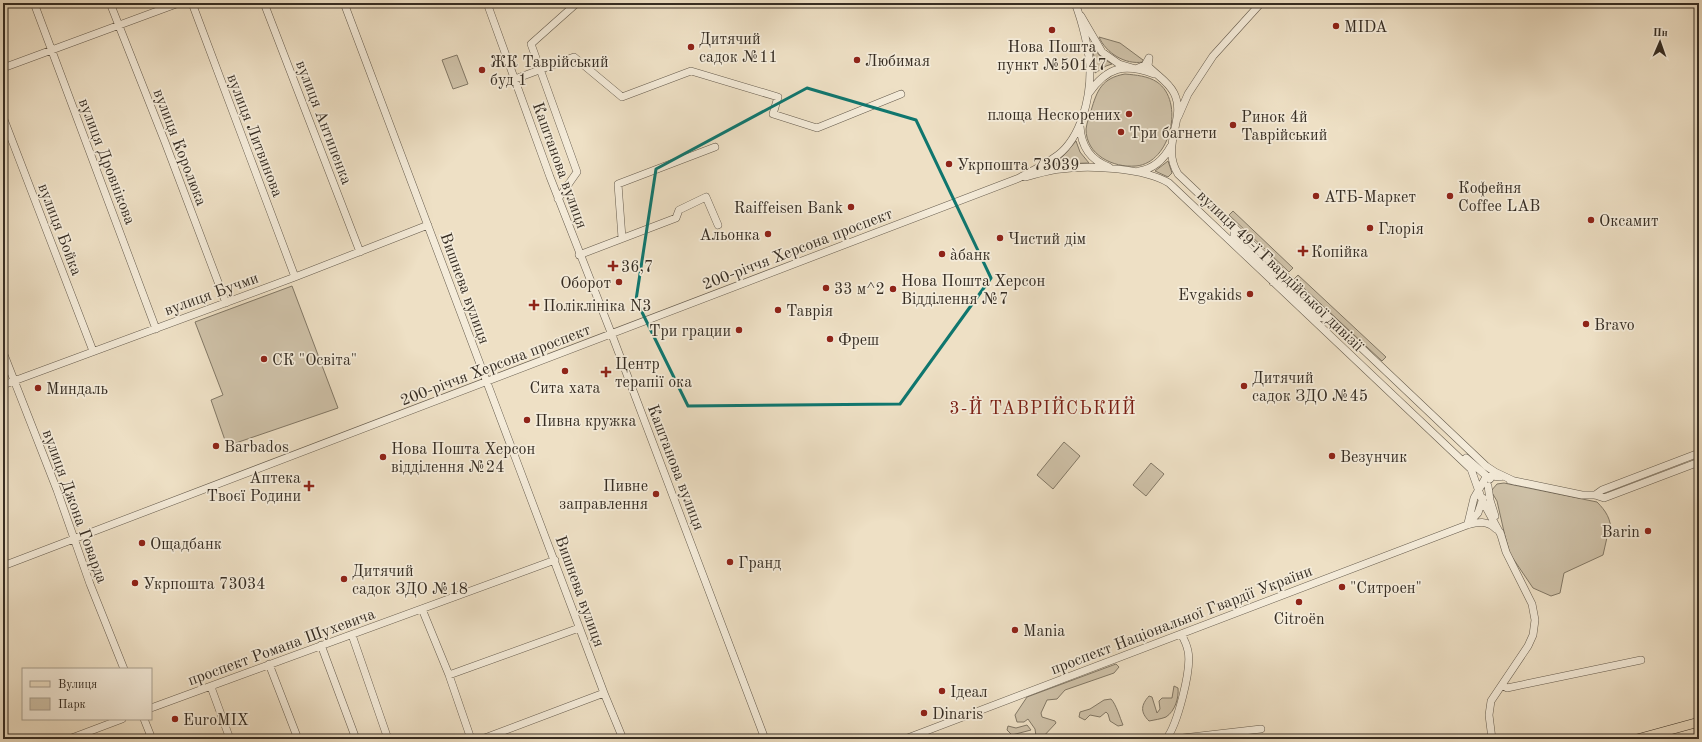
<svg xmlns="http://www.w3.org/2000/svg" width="1702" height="742" viewBox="0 0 1702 742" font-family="'Old Standard TT',serif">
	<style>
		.green { fill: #cfc2a9; stroke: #827866 }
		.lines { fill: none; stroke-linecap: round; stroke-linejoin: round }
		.minor-casing { stroke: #645a4c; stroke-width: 8 }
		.major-casing { stroke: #362d23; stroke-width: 10 }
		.minor { stroke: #f4ebd9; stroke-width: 7 }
		.major { stroke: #eee0c5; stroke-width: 9 }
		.marked { fill: none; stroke: #0f766e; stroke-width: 3; stroke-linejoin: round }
		.poi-dot { fill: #8f2418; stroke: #f4ebd9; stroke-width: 1.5 }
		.labels { text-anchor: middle; stroke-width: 3.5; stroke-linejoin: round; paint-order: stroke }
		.poi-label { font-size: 16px; fill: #362d23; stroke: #f4ebd9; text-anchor: start }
		.street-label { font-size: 16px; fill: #362d23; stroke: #f4ebd9 }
		.quarter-label { font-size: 18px; letter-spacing: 1px; fill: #7a1f14; stroke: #f4ebd9 }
	</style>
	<rect width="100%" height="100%" fill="#eee0c5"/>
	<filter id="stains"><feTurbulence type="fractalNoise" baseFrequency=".005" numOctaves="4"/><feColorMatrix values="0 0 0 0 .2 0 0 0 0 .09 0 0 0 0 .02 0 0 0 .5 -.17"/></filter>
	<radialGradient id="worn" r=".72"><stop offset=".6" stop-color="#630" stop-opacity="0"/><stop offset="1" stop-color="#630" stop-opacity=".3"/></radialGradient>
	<path class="green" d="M1099,37L1120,43L1143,60V62C1125,65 1106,53 1099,37Z
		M1092,47L1102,58L1112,64L1106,66L1095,73V62Z
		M457,55L468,84L453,89L442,60Z
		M1125,74C1136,75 1148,76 1157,82C1185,101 1171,163 1136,166C1113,168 1086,155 1086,129C1087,122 1089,117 1091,111C1097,90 1102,78 1125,74Z
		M1076,141L1080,152L1089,163L1056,164Z
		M1168,161L1172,173L1168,177L1155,171Z
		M1233,211L1293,268L1289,272L1229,215Z
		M1298,275L1386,357L1382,361L1294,279Z
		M292,286L338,408L227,446L211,400L223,395L195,322Z
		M1064,442L1080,456L1053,489L1037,475Z
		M1151,463L1164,474L1146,496L1133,485Z
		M1504,483L1597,502C1606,511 1611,519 1611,532L1608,533L1603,555L1564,573L1560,593L1551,596L1533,588L1510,554L1505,536L1497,501L1491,491L1497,484Z
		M1116,664L1119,667L1114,673L1065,690L1057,699L1047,700L1041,713L1042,717L1055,721L1056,723L1041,739L1036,736L1035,729L1028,719L1024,722H1017L1015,715L1027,697Z
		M1174,686L1178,688C1179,698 1175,711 1166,717C1161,719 1154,720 1149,721C1140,712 1141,705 1149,696L1152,697L1157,713L1160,709L1159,701L1162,698H1172Z
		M1111,699C1116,704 1120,718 1123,725L1118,726L1110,721L1108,714L1106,712L1100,717L1090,715L1085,720L1079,717L1080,712L1090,709L1104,700Z
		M1027,725L1031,730L1012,735L1007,730L1008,726L1016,728Z"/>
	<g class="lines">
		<g class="minor-casing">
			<path id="minor" d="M34,3L156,329
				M110,3L165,142L226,303
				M192,3L295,277
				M264,3L360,252
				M344,3L604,693L623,739
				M487,3L550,177L612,335L765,739
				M1081,16L1102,52L1119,64L1136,69L1145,65L1149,58
				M1149,58L1148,66C1156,75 1168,81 1174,93C1187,119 1160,144 1178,174L1486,466L1495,472L1514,481
				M3,68L179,3
				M515,79L574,57L622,97L691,71L778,97L773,114L817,128L901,94
				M1089,93C1107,67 1124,63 1154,74
				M3,117L93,351
				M1178,117L1188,94L1213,56L1261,3
				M1080,126C1081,145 1090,160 1109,167
				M1139,171C1153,169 1164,159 1171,146
				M1025,177C1037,174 1049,170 1061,169C1090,165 1144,168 1169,183L1471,469L1482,500L1501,535
				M558,199L577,172L531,44L577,3
				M1234,229V237L1272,273L1273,282
				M622,238L618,184L715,147
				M579,255L676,218L679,210L706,197L718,225
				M1273,282L1284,284L1319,317L1333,321
				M3,352L57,490L90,584L124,669
				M3,385L295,277L428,225
				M1466,458L1490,479
				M1486,477L1492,476L1500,477
				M1510,480L1582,495H1595L1604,498L1699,462
				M1488,486L1490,500L1495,516
				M1595,495L1602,490L1699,453
				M1468,523L1474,498L1486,477
				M1467,525L1478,513L1483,498
				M3,566L1019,178C1032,171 1046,164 1058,155C1081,137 1090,99 1090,71C1090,52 1082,21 1075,3
				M422,609L449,675L471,739
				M352,635L388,739
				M321,645L356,739
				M269,664L298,739
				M449,675L579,628
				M1503,685L1507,688L1641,660
				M211,687L230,739
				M151,708L555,560
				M144,719L152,739
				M1169,735L1174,739L1261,729
				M69,739L122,719
				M482,739L604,693
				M905,739L1467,525C1478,522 1487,520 1496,529
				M1166,739C1177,726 1192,669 1188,651C1187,646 1184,639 1181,634
				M1492,739L1489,715L1491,701L1528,646L1533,635L1535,620L1532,604L1506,552L1500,532"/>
		</g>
		<g class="major-casing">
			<path id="major" d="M1637,739L1699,722"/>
		</g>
		<use href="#minor" class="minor"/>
		<use href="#major" class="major"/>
	</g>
	<path class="marked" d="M807,88L916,120L991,278L900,404L688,406L636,300L656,169Z"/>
	<g class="poi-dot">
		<circle cx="1336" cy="26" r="4"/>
		<circle cx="1052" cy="30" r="4"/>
		<circle cx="691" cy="47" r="4"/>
		<circle cx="857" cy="60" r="4"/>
		<circle cx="482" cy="70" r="4"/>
		<circle cx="1129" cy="114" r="4"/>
		<circle cx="1233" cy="125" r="4"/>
		<circle cx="1121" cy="132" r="4"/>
		<circle cx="949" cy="164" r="4"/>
		<circle cx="1316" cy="196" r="4"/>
		<circle cx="1450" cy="196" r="4"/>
		<circle cx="851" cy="207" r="4"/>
		<circle cx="1591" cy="220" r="4"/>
		<circle cx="1370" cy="228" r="4"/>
		<circle cx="768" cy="234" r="4"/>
		<circle cx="1000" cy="238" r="4"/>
		<path d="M1301 245h4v4h4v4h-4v4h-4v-4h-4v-4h4z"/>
		<circle cx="942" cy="254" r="4"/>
		<path d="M611 260h4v4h4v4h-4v4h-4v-4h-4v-4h4z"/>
		<circle cx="619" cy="282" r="4"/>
		<circle cx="826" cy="288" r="4"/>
		<circle cx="893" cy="289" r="4"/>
		<circle cx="1250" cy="294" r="4"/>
		<path d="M532 299h4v4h4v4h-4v4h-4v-4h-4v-4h4z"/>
		<circle cx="778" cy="310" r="4"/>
		<circle cx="1586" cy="324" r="4"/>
		<circle cx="739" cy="330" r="4"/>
		<circle cx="830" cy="339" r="4"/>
		<circle cx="264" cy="359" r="4"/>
		<circle cx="565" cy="371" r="4"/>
		<path d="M604 366h4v4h4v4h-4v4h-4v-4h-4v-4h4z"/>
		<circle cx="1244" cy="386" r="4"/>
		<circle cx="38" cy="388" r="4"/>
		<circle cx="527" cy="420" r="4"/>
		<circle cx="216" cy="446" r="4"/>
		<circle cx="1332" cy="456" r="4"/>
		<circle cx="383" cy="457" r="4"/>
		<path d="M307 480h4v4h4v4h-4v4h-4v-4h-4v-4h4z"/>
		<circle cx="656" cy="494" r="4"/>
		<circle cx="1648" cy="531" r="4"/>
		<circle cx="142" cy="543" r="4"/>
		<circle cx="730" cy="562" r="4"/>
		<circle cx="344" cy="579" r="4"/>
		<circle cx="135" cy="583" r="4"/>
		<circle cx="1342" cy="587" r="4"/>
		<circle cx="1299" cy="602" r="4"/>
		<circle cx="1015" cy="630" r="4"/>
		<circle cx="942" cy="691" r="4"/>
		<circle cx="924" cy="713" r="4"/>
		<circle cx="175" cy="719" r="4"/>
	</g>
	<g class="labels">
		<g class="poi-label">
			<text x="1344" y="32">MIDA</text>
			<text x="699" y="44">Дитячий<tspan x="699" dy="18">садок №11</tspan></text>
			<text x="1052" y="52" text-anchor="middle">Нова Пошта<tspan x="1052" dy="18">пункт №50147</tspan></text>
			<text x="865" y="66">Любимая</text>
			<text x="490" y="67">ЖК Таврійський<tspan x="490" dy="18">буд 1</tspan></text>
			<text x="1121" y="120" text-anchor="end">площа Нескорених</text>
			<text x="1241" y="122">Ринок 4й<tspan x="1241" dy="18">Таврійський</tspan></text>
			<text x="1129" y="138">Три багнети</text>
			<text x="957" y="170">Укрпошта 73039</text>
			<text x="1458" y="193">Кофейня<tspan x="1458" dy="18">Coffee LAB</tspan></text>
			<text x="1324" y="202">АТБ-Маркет</text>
			<text x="843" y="213" text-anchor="end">Raiffeisen Bank</text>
			<text x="1599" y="226">Оксамит</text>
			<text x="1378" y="234">Глорія</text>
			<text x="760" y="240" text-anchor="end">Альонка</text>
			<text x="1008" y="244">Чистий дім</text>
			<text x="1311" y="257">Копійка</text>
			<text x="950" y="260">а̀банк</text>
			<text x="621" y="272">36,7</text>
			<text x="901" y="286">Нова Пошта Херсон<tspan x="901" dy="18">Відділення №7</tspan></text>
			<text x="611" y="288" text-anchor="end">Оборот</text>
			<text x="834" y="294">33 м^2</text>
			<text x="1242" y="300" text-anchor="end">Evgakids</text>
			<text x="543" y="311">Поліклініка N3</text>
			<text x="786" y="316">Таврія</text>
			<text x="1594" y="330">Bravo</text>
			<text x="731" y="336" text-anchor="end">Три грации</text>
			<text x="838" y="345">Фреш</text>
			<text x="272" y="365">СК "Освіта"</text>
			<text x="615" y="369">Центр<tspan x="615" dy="18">терапії ока</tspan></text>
			<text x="1252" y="383">Дитячий<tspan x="1252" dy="18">садок ЗДО №45</tspan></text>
			<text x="565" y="393" text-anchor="middle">Сита хата</text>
			<text x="46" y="394">Миндаль</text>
			<text x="535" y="426">Пивна кружка</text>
			<text x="224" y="452">Barbados</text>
			<text x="391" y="454">Нова Пошта Херсон<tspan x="391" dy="18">відділення №24</tspan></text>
			<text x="1340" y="462">Везунчик</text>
			<text x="301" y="483" text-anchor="end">Аптека<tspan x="301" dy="18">Твоєї Родини</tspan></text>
			<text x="648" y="491" text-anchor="end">Пивне<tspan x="648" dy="18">заправлення</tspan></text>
			<text x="1640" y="537" text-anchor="end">Barin</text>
			<text x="150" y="549">Ощадбанк</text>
			<text x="738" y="568">Гранд</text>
			<text x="352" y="576">Дитячий<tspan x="352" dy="18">садок ЗДО №18</tspan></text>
			<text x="143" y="589">Укрпошта 73034</text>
			<text x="1350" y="593">"Ситроен"</text>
			<text x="1299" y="624" text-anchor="middle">Citroën</text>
			<text x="1023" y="636">Mania</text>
			<text x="950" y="697">Ідеал</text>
			<text x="932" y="719">Dinaris</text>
			<text x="183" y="725">EuroMIX</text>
		</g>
		<g class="street-label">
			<text transform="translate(325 122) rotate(69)" y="6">вулиця Антипенка</text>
			<text transform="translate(256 135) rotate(69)" y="6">вулиця Литвинова</text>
			<text transform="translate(181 147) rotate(69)" y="6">вулиця Королюка</text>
			<text transform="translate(108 161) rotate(69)" y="6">вулиця Дровнікова</text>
			<text transform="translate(561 165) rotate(70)" y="6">Каштанова вулиця</text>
			<text transform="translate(61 229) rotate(69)" y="6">вулиця Бойка</text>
			<text transform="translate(797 248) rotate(-21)" y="6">200-річчя Херсона проспект</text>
			<text transform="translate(1281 270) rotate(44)" y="6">вулиця 49-ї Гвардійської дивізії</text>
			<text transform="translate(466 288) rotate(70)" y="6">Вишнева вулиця</text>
			<text transform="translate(211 293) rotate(-20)" y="6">вулиця Бучми</text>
			<text transform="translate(495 364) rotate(-21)" y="6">200-річчя Херсона проспект</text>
			<text transform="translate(677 467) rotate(69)" y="6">Каштанова вулиця</text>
			<text transform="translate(76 506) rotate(70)" y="6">вулиця Джона Говарда</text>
			<text transform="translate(581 591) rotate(70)" y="6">Вишнева вулиця</text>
			<text transform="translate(1181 619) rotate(-21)" y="6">проспект Національної Гвардії України</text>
			<text transform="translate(281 646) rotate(-20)" y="6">проспект Романа Шухевича</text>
		</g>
		<g class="quarter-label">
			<text x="1043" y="414">3-Й ТАВРІЙСЬКИЙ</text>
		</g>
	</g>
	<rect width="1702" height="742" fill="none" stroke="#eee0c5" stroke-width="16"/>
	<rect x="4" y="4" width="1694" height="734" fill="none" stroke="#362d23" stroke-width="2"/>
	<rect x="8" y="8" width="1686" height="726" fill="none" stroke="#362d23"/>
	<rect x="22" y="668" width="130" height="52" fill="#f4ebd9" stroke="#a89f90"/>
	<rect x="30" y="681" width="20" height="6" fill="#eee0c5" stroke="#a89f90"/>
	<text x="58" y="688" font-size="12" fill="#362d23">Вулиця</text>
	<rect x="30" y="698" width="20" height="12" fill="#cfc2a9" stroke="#a89f90"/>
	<text x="58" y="708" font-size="12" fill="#362d23">Парк</text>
	<g transform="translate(1660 42) rotate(2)" stroke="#f4ebd9" stroke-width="3" paint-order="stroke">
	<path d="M0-3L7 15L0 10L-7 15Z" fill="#362d23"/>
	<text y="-6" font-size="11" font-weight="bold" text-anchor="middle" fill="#362d23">Пн</text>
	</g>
	<rect width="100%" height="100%" filter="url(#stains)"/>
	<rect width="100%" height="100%" fill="url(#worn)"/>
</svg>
